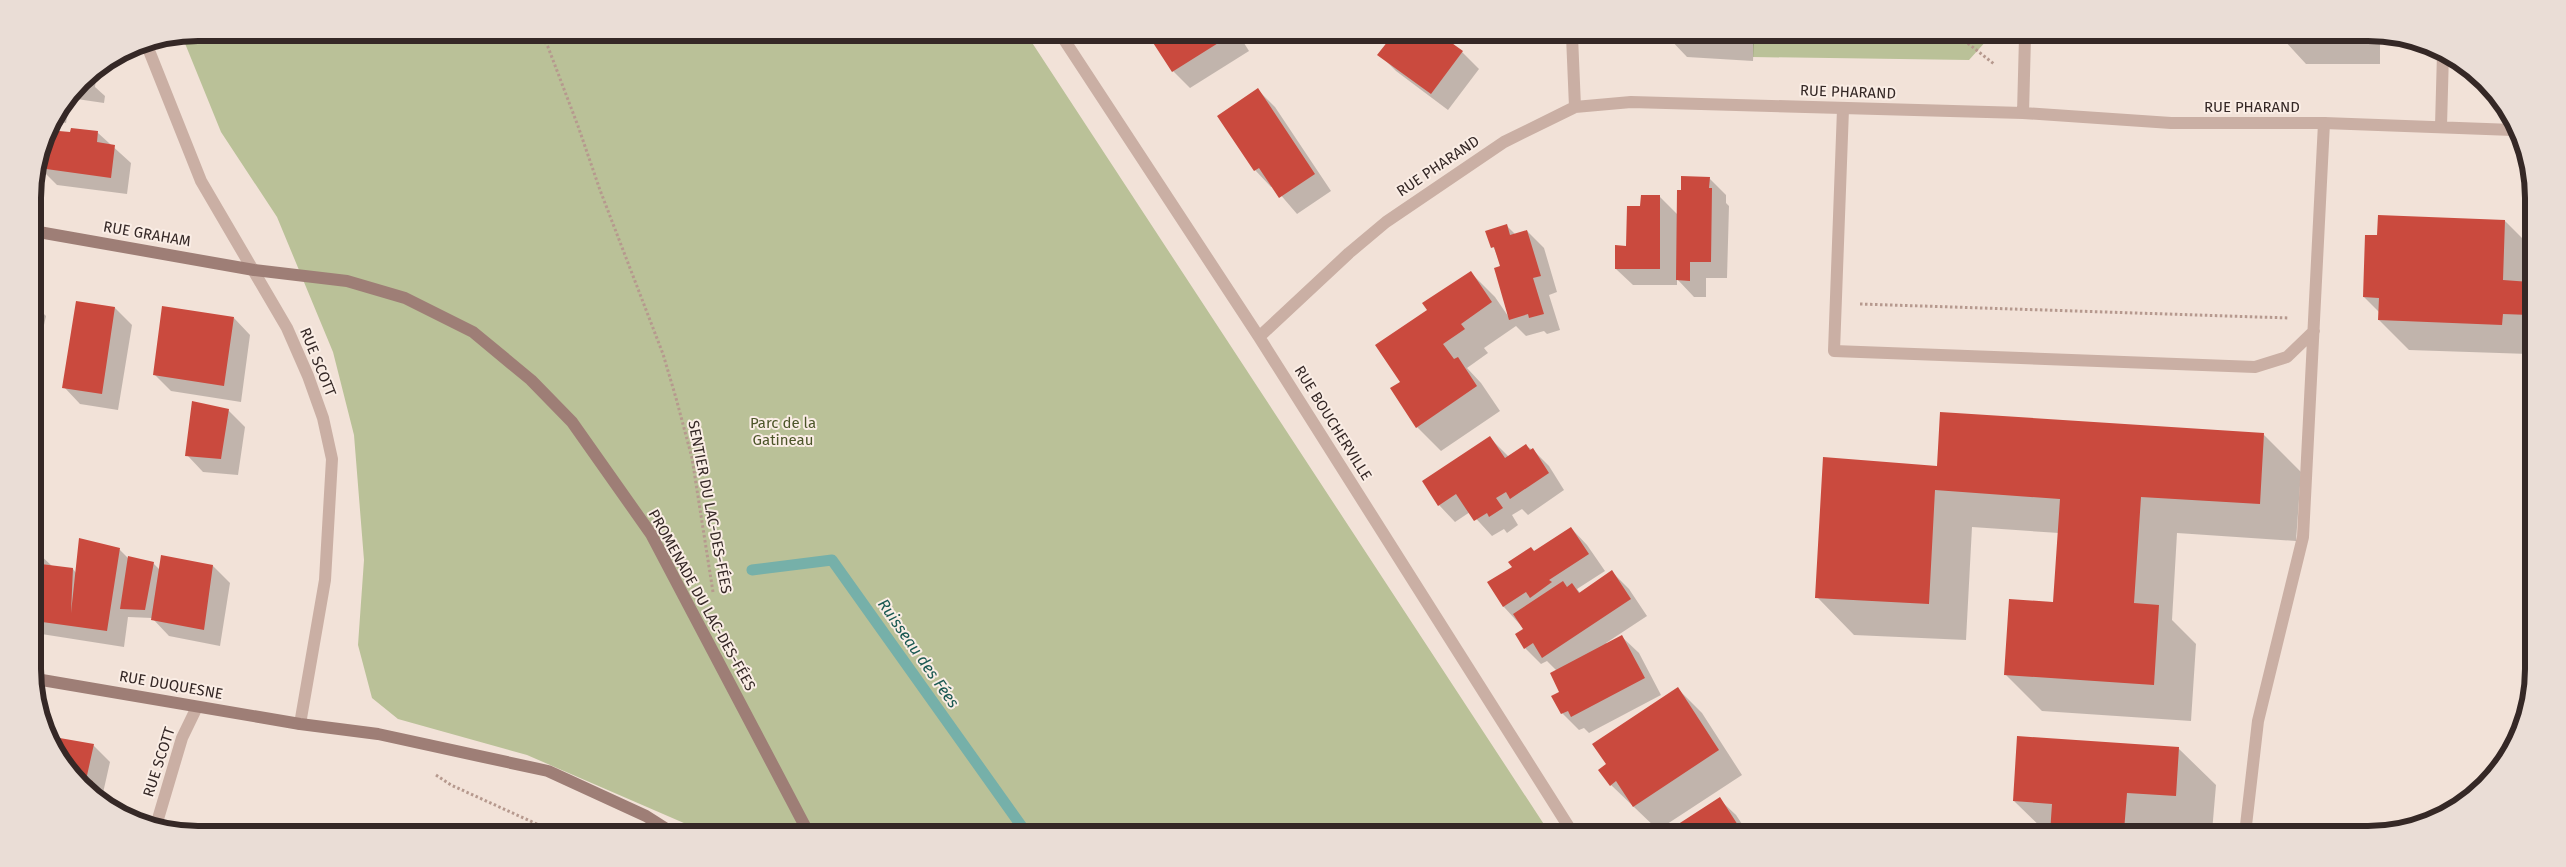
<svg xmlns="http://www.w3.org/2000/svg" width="2566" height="867" viewBox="0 0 2566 867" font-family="'Fira Sans',sans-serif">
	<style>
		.green { fill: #bac198 }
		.shadow { fill: #0003 }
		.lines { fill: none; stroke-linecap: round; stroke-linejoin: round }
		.stream { stroke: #76b0a9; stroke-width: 11 }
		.building { fill: #ca4a3e }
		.path { stroke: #b6998e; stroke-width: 3; stroke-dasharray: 2.5 2.5; stroke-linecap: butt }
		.lane { stroke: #caafa4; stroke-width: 12 }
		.street { stroke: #caafa4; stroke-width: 12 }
		.secondary { stroke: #9e7e76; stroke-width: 12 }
		.labels { text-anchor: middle; stroke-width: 4; stroke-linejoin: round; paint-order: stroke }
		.street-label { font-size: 15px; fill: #352826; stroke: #faede5 }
		.park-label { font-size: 15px; fill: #4c5529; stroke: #faede5 }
		.water-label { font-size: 16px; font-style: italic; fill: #1a5852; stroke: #faede5 }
		.rim { fill: none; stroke: #352826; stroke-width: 6 }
	</style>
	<rect width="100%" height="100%" fill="#f2e2d8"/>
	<path class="green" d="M198,33L1027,35L1549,832L700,830L527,755L398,719L372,698L358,645L364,560L354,435L333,352L277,217L221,132L182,36Z
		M1753,37H1988V39L1969,60L1753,57Z"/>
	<path class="shadow" d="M1150,35H1239L1249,51L1190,88L1173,71Z
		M1393,36H1440L1462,52L1479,69L1448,110L1396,71L1379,54Z
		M1475,36H1503L1502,40Z
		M1667,36L1754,37L1753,61L1687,57Z
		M2282,38H2380V64H2306Z
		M97,70L95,87L105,96L104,103L70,98L81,81Z
		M1258,90L1275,107L1331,191L1297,214L1273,186L1271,187L1255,170Z
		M70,98L66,123L54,121Z
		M72,129L98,133L131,163L127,194L57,185L40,168L71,134Z
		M1709,178L1726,195V203L1729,206L1727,278H1706V297H1694L1677,279V285H1633L1616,269L1627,247L1641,207L1659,196L1678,215Z
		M2505,221L2530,246L2529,354L2409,350L2379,320L2380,313L2364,297L2378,236Z
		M1507,226L1516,235L1527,231L1544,248L1557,292L1549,295L1560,330L1547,334L1544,331L1526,336L1516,326L1484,348L1488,353L1467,368L1481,383L1500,411L1441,451L1417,427L1402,382L1428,310L1471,273L1495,297L1508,316L1502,267L1487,232Z
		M77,302L115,308L132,325L118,410L80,404L64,387Z
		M33,303L46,316L34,370Z
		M234,318L250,335L241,402L171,391L154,374Z
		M228,410L245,427L238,475L203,472L187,455Z
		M2264,435L2301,472L2296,541L2177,533L2172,620L2196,644L2191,721L2042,711L2005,674L2054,604L2059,533L1972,527L1966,640L1854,635L1817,597L1938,467Z
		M1490,438L1509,457L1526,446L1533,450L1549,466L1564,490L1528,515L1522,509L1512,515L1518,525L1507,533L1504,529L1492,536L1470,512L1455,522L1439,505Z
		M2529,466V502L2528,501Z
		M1571,528L1587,545L1605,571L1577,589L1581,594L1612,572L1629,589L1647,616L1606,643L1607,644L1622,637L1639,653L1661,695L1589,733L1584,728L1579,730L1562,713L1553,696L1561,692L1557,671L1547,661L1541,664L1525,648V630L1504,607L1489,583Z
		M80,540L120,550L129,559L153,563L160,570L213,566L230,583L220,646L169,636L152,618L128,617L124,647L35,633V550L53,567L73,569L76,573Z
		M1678,689L1702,713L1742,775L1658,830L1611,785L1600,770L1608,765Z
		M54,739L93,745L110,762L103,793L109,799L106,805L74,778Z
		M2178,748L2216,785L2212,832L2163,829V834L2047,833L2014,801Z
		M1719,799L1736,815L1748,833L1668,832Z"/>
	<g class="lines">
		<path class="stream" d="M752,570L832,560L1025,831"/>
	</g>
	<path class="building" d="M1148,35H1231L1172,72Z
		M1392,36H1442L1463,51L1431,94L1377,55Z
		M2281,38H2357V41L2281,40Z
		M1258,88L1315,174L1279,198L1259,168L1254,171L1217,116Z
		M71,128L98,131L97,142L115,145L111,178L39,168L45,134L48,130L70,132Z
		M1681,176L1710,177L1709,188H1712L1711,262H1690V281L1676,280L1677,190H1681Z
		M1641,195H1660V269H1615V245L1626,246L1627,206H1640Z
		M2378,215L2505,220L2503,280L2530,282V315L2503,314L2502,325L2378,320L2379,298L2363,297L2365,235H2377Z
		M1507,224L1510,235L1527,230L1541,276L1533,278L1544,314L1529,318L1528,314L1509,320L1494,268L1500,266L1494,247L1491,248L1485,231Z
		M1471,271L1492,302L1461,324L1465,329L1443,344L1454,359L1458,357L1477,386L1416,428L1390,388L1400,382L1375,345L1427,310L1422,303Z
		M76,301L115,307L102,394L62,388Z
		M162,306L234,317L224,386L153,375Z
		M192,401L229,409L221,459L185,456Z
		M1940,412L2264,433L2260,504L2141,497L2134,603L2159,605L2154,685L2004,675L2009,599L2053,602L2060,499L1935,490L1929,604L1815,598L1823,457L1937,466Z
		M1490,436L1505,458L1526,444L1530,450L1533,448L1549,473L1510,499L1506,492L1496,498L1503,508L1489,517L1487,513L1474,521L1456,494L1438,506L1422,481Z
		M1571,527L1589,554L1549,580L1552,582L1530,598L1526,592L1503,607L1487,582L1512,567L1508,562L1531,547L1534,551Z
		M79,538L120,548L107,631L35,621V591L41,564L73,568L71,613Z
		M161,555L213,565L204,630L151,620Z
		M128,556L154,562L145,610L120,609Z
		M1612,570L1631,599L1542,658L1533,643L1524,649L1515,634L1523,629L1513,614L1563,581L1567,587L1572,583L1579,593Z
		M1622,635L1645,678L1571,717L1568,711L1561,714L1551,696L1559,692L1550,673Z
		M1678,687L1719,750L1633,807L1616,781L1610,786L1598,770L1606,764L1592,744Z
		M2017,736L2179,747L2176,796L2127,793L2124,831L2141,834L2050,833L2052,804L2013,801Z
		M54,737L94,744L86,780L93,781L89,791L74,778Z
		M1720,797L1743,833L1666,832Z"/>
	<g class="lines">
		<path class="path" d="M540,33L548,47L578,126L600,190L663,354L676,398L692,458L713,592
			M1960,37L1994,64
			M1860,304L2289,318
			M436,775L451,785L550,830"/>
		<path class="lane" d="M1843,109L1834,351L2255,367L2287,357L2314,331
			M2245,834L2258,721L2303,537L2324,123"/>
		<path class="street" d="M1061,35L1259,337L1572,832
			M1572,36L1575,107
			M146,43L201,181L287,328L308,376L323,418L332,459L325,580L300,724
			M2023,113L2025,37
			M2441,126L2443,53
			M1259,337L1349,253L1386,222L1504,142L1575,107L1631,102L2023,113L2171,123H2324L2513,130
			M155,829L182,738L197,707"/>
		<path class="secondary" d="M33,231L254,270L347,281L405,298L473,332L531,380L572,422L651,534L807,830
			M36,679L300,724L378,734L548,771L646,816L668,830"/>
	</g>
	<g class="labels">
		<g class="street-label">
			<text transform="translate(1848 92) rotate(2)" y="5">RUE PHARAND</text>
			<text x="2252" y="112">RUE PHARAND</text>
			<text transform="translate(1438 166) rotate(-34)" y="5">RUE PHARAND</text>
			<text transform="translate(147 234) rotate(10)" y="5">RUE GRAHAM</text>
			<text transform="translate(318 362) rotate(68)" y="5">RUE SCOTT</text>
			<text transform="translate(1333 423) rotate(58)" y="5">RUE BOUCHERVILLE</text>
			<text transform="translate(710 507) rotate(79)" y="5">SENTIER DU LAC-DES-FÉES</text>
			<text transform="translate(702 600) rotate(61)" y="5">PROMENADE DU LAC-DES-FÉES</text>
			<text transform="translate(171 685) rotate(10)" y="5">RUE DUQUESNE</text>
			<text transform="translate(159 762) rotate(-72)" y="5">RUE SCOTT</text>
		</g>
		<g class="park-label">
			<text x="783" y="428">Parc de la<tspan x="783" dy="17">Gatineau</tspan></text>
		</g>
		<g class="water-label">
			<text transform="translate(919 653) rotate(55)" y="6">Ruisseau des Fées</text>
		</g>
	</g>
	<path d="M0 0H2566V867H0ZM198 41H2368A157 157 0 0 1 2525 198V669A157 157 0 0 1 2368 826H198A157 157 0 0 1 41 669V198A157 157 0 0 1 198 41Z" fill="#eaddd6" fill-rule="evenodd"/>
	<path class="rim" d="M198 41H2368A157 157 0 0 1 2525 198V669A157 157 0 0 1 2368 826H198A157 157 0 0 1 41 669V198A157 157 0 0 1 198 41Z"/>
</svg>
